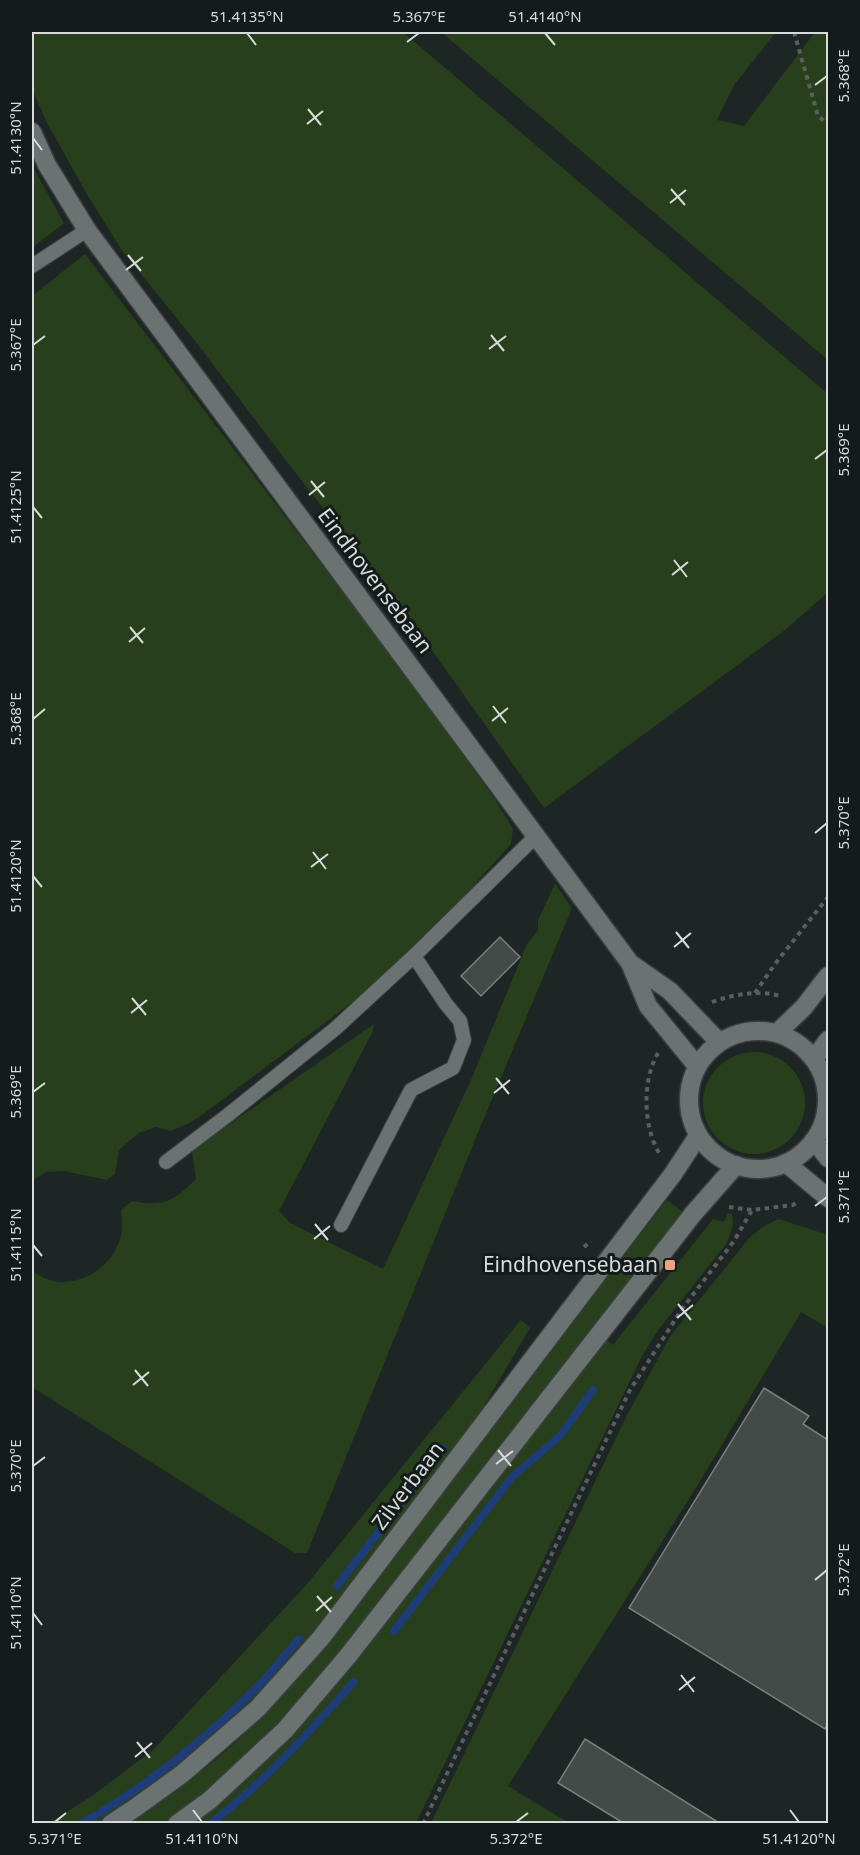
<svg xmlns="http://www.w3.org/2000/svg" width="860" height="1855" viewBox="0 0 860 1855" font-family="'Noto Sans',sans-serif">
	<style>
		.green { fill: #283f1b }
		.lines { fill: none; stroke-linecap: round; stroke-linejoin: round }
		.stream { stroke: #1e3c75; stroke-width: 8 }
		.building { fill: #434a47; stroke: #787f7c; stroke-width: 1.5 }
		.lane-casing { stroke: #393f3f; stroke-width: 16 }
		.street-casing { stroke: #393f3f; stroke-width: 21 }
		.secondary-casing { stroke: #393f3f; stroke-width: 21 }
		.path { stroke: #595f5f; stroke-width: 4; stroke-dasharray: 4.5 4.5; stroke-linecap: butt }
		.lane { stroke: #6a7272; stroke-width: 14 }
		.street { stroke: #6a7272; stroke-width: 18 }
		.secondary { stroke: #6a7272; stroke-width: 18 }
		.ticks { fill: none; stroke: #d7dbdc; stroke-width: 2 }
		.poi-dot { fill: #f3a081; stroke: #141b1b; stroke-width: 2 }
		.labels { text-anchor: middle; stroke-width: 6; stroke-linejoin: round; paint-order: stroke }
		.street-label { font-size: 21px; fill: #d7dbdc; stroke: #141b1b }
		.poi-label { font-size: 21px; fill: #d7dbdc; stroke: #141b1b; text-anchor: end }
		.neatline { fill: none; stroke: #d7dbdc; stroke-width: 2 }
		.ticks-label { font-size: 15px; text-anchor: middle; fill: #d7dbdc }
	</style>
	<rect width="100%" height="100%" fill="#1e2525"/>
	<path class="green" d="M32,32H403L828,394V592L785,630L544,808L407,615L294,471L196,342L123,252L88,196L47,123L32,89Z
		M441,32H776L734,85L717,120L744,126L815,32H828V360Z
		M32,165L64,223L32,248Z
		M85,254L406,675L496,801L513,829L511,844L468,892L410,952L366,992L210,1109L192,1122L171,1131L156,1127L139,1133L119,1150L115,1174L107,1180L64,1171L46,1172L32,1181V296Z
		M555,884L572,908L477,1135L307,1553H295L32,1387V1270C61,1296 107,1276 119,1242C123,1232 122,1221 121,1210L132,1201C164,1207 174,1201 196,1179L192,1153L211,1137L374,1024L373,1031L279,1211L290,1223L383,1269L470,1082L527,944L538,930V920Z
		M703 1103a51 51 0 1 1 102 0a51 51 0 1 1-102 0Z
		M667,1200L683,1212L355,1637L272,1733L227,1774L165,1823L130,1824C169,1795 211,1767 246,1732C280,1699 310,1662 340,1625Z
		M728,1213L732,1214L733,1225L727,1243L659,1329L642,1356L416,1823L192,1824L205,1815L264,1763L309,1716L365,1647L604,1338L613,1345L713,1219L724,1222Z
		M779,1219L828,1235V1328L801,1312L699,1483L508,1786L569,1823H431L627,1415L671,1335L750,1237L764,1226Z
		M521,1320L530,1328L463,1441L316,1632L237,1718L150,1790L98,1823L47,1824L92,1796L153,1750L307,1584Z"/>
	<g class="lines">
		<path class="stream" d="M337,1586L443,1448
			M394,1631L512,1477L560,1436L593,1390
			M81,1824C147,1786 210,1736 263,1681C275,1667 287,1653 299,1639
			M210,1824C264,1783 309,1732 354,1682"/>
	</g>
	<path class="building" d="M500,937L520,957L481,996L461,976Z
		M764,1388L809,1416L803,1424L828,1440V1723L825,1729L629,1608Z
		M585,1739L721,1824H625L558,1783Z"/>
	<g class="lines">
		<g class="lane-casing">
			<path id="lane" d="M32,266L87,230
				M166,1162L228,1115L336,1028L414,956
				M341,1225L411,1090L453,1068L464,1040L460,1021L446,1004L414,956L536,836"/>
		</g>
		<g class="street-casing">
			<path id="street" d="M32,132L47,165L87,230L630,963L648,1006L697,1066
				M630,963L670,991L719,1042
				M814,1140L828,1158
				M786,1163L828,1198"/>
		</g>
		<g class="secondary-casing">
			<path id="secondary" d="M689 1100a69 69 0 1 1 138 0a69 69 0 1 1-138 0Z
				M777,1033L804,1007L828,976
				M814,1059L828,1040
				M111,1824L135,1808L182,1774L258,1708L321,1638L673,1174L698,1136
				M177,1824L210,1800L285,1730L348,1656L693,1214L736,1165"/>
		</g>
		<path class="path" d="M794,32L818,116L828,124
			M755,993L775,964L828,897
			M712,1002C735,994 758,990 781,996
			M658,1053C642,1080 643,1126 659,1153
			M729,1207L752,1210L793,1205L798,1202
			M584,1247L591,1241
			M423,1824L630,1390L682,1309L734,1241L752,1210"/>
		<use href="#lane" class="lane"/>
		<use href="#street" class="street"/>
		<use href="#secondary" class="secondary"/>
	</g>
	<path class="ticks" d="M247,33L256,45M545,33L555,45M407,42L419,33M815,85L827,76M308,109L321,125M307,124L323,111M33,138L42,150M671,189L685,205M670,203L686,190M128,255L141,271M126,270L143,257M491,335L504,351M33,345L45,336M489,349L506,336M815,459L827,450M311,481L324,497M309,495L325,482M33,507L42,518M674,560L687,577M672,575L688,562M130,627L143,643M129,642L145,628M493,706L506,723M33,719L45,709M492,721L508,708M815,833L827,823M313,852L326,869M311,867L328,854M33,876L42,887M676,932L689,948M674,947L691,933M132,998L146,1015M131,1013L147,1000M496,1078L509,1094M33,1092L45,1083M494,1093L510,1080M815,1206L827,1197M315,1224L328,1240M314,1239L330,1226M33,1245L42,1256M678,1304L691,1320M677,1318L693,1305M135,1370L148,1386M133,1385L149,1372M498,1450L511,1466M496,1464L513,1451M33,1466L45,1457M815,1580L827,1570M317,1596L331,1612M316,1611L332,1597M33,1613L42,1625M681,1675L694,1692M679,1690L695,1677M137,1742L150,1758M135,1757L152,1743M193,1810L202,1822M790,1810L799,1822M55,1822L66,1813M516,1822L528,1813"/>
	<rect class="poi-dot" x="664" y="1259" width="12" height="12" rx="3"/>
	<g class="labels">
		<g class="street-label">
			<text transform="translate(375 581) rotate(53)" y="7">Eindhovensebaan</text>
			<text transform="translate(408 1486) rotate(-53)" y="7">Zilverbaan</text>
		</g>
		<g class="poi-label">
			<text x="658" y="1272">Eindhovensebaan</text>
		</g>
	</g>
	<rect width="860" height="1855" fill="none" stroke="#141b1b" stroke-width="66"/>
	<rect x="33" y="33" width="794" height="1789" class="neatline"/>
	<g class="ticks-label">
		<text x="247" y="22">51.4135°N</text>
		<text x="419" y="22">5.367°E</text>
		<text x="545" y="22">51.4140°N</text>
		<text transform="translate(844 76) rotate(-90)" y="5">5.368°E</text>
		<text transform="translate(16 138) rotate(-90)" y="5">51.4130°N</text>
		<text transform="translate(16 345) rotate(-90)" y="5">5.367°E</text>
		<text transform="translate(844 450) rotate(-90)" y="5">5.369°E</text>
		<text transform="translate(16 507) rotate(-90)" y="5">51.4125°N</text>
		<text transform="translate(16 719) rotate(-90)" y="5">5.368°E</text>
		<text transform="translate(844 823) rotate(-90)" y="5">5.370°E</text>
		<text transform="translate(16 876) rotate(-90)" y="5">51.4120°N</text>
		<text transform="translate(16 1092) rotate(-90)" y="5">5.369°E</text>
		<text transform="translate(844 1197) rotate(-90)" y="5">5.371°E</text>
		<text transform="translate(16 1245) rotate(-90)" y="5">51.4115°N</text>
		<text transform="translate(16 1466) rotate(-90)" y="5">5.370°E</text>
		<text transform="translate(844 1570) rotate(-90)" y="5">5.372°E</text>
		<text transform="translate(16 1613) rotate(-90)" y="5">51.4110°N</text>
		<text x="55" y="1844">5.371°E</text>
		<text x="202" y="1844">51.4110°N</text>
		<text x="516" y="1844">5.372°E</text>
		<text x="799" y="1844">51.4120°N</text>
	</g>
</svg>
